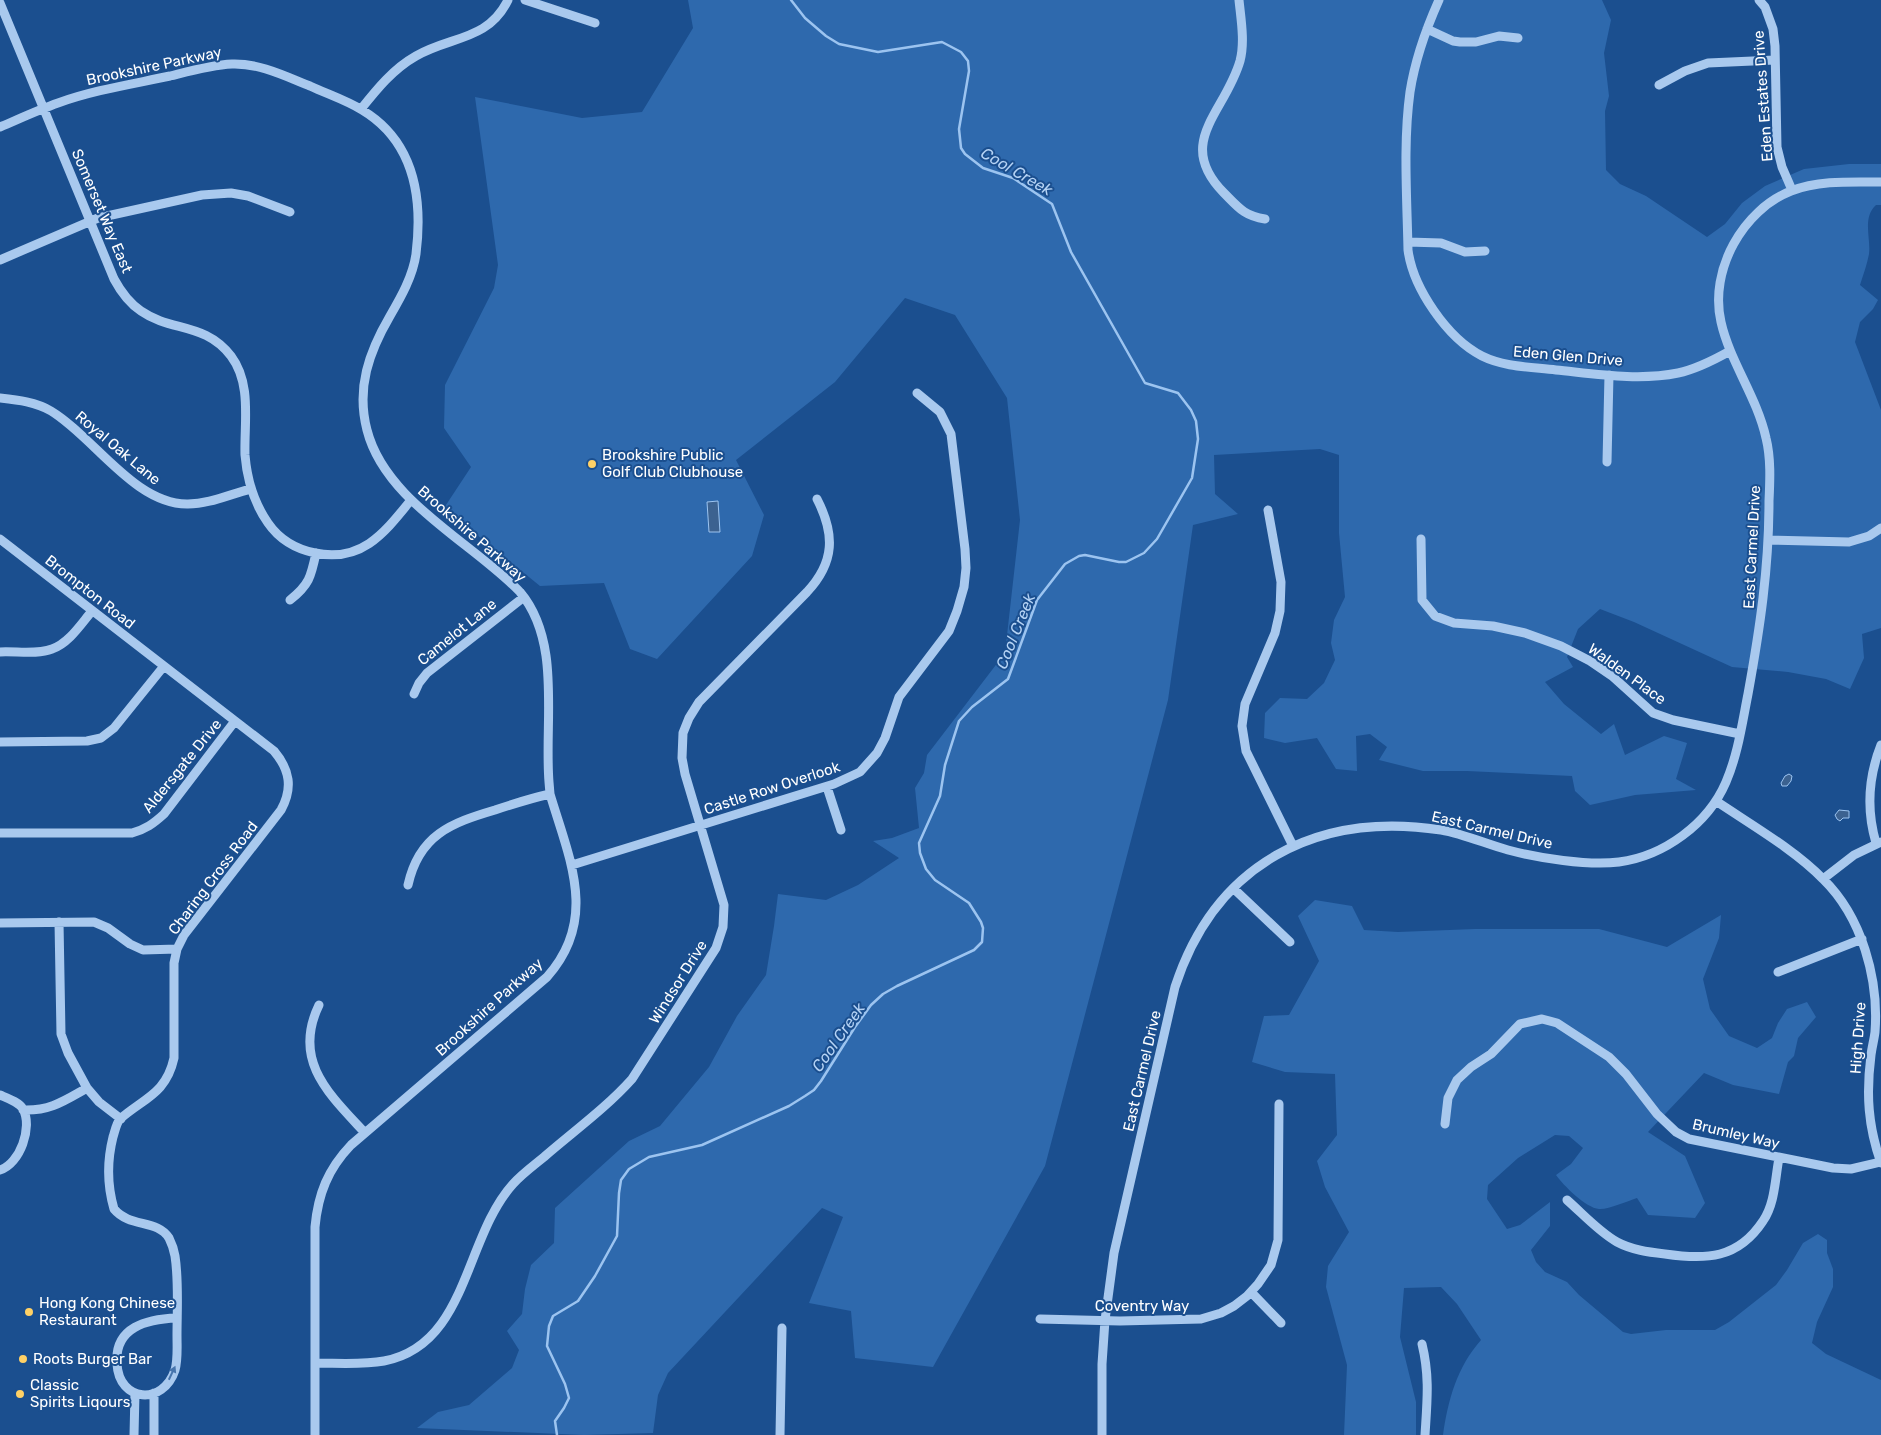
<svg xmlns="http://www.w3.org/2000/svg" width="1881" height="1435" viewBox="0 0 1881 1435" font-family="Rubik,sans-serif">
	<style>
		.green { fill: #2e69ad }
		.water { fill: #3c6290; stroke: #9cc4f0 }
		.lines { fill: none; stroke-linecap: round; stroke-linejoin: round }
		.stream { stroke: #9cc4f0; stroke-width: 2.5 }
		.minor { stroke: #a9c9ee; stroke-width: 9 }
		.oneway { fill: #4674ac }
		.poi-dot { fill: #ffd166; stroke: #1b4f8f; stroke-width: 2 }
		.labels { text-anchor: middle; stroke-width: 4; stroke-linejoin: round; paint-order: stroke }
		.street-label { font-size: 15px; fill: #fff; stroke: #1b4f8f }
		.poi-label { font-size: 15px; fill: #fff; stroke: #1b4f8f; text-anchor: start }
		.water-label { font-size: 16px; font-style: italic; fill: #b5d3f5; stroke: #1b4f8f }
	</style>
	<rect width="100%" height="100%" fill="#1b4f8f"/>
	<path class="green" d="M688,0H1602L1611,20L1604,53L1609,96L1605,111L1606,170L1620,184L1646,196L1707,237L1725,224L1742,203L1765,186L1804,169L1849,164H1881V205H1876C1862,218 1871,238 1869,254C1867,265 1863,275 1860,285L1878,300L1873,309L1860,322L1855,342L1881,410V628L1862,634L1864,658L1850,689L1826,679L1788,672L1732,667L1634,622L1600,609L1578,629L1567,657L1573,667L1545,682L1564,704L1601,734L1614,724L1625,755L1664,736L1687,743L1676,779L1696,790L1635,795L1590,805L1575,791L1572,776L1467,771H1423L1379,760L1387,747L1370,734L1356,736L1357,771L1336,769L1317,738L1285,743L1264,738L1265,713L1280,698L1307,699L1324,683L1335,660L1331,643L1334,620L1345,597L1339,533V455L1320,449L1214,455L1215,494L1238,514L1193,525L1168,700L1045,1166L933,1367L855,1358L851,1311L809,1303L843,1217L822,1208L668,1373L658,1395L653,1433L584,1435L417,1428L438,1412L469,1405L512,1368L519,1350L507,1331L522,1314L525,1289L531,1265L554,1243L555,1208L629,1141L660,1126L709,1067L737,1016L766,975L774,926L778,894L826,900L858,885L899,858L873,841L892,838L919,828L915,788L924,773L927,755L1005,653L1020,520L1007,398L955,315L905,298L835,382L736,460L764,515L752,556L657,659L630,649L604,583L540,586L444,508L471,467L444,428L445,385L494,288L498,265L475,97L582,118L642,112L693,28Z
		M1315,900L1352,906L1364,930L1398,932L1475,929H1599L1667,947L1721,915L1719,938L1703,979L1710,1009L1729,1036L1757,1048L1772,1038L1778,1023L1787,1009L1807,1002L1816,1017L1798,1038L1794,1056L1788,1062L1779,1094L1733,1085L1704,1073L1648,1132L1685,1156L1705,1203L1695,1218L1648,1215L1637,1198C1628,1201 1607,1210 1599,1209C1586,1208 1563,1185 1556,1175L1571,1164L1583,1148L1569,1136L1555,1135L1518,1158L1488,1185L1487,1199L1507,1229L1520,1225L1550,1202V1226L1531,1250L1536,1262L1545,1272L1567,1282L1579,1295L1623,1332L1631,1334L1666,1330H1715L1729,1322L1776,1285L1787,1270L1803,1243L1818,1234L1827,1240V1253L1833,1269V1287L1817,1322L1812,1343L1826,1354L1881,1380V1435H1443C1448,1400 1457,1367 1481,1340L1457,1304L1441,1287L1404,1288L1400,1337L1416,1402V1435H1344L1347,1365L1326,1287L1328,1266L1349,1232L1325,1187L1317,1161L1337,1135L1335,1074L1285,1072L1252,1062L1264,1016L1289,1015L1319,961L1298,916Z"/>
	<path class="water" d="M718,501L720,532H709L707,502Z
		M1789,774L1792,776L1791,781L1787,786H1782L1781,783L1785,776Z
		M1839,810L1849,811V818H1843L1840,821L1837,819L1835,815Z"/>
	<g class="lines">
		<path class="stream" d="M557,1435L555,1421L564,1408L569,1398L565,1384L547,1346L549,1326L553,1316L578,1301L595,1276L617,1236L619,1193L621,1180L629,1169L649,1157L702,1145L789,1106L805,1096L814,1090L821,1081L855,1027L871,1005L883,994L897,986L974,950L982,942L983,928L981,922L969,903L935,880L926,869L920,853L919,843L940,796L945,765L959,721L972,707L1008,679L1037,600L1065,564L1079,556L1085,555L1119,562H1126L1144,553L1157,539L1192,478L1198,439L1196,421L1191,410L1178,393L1145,383L1071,252L1052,204L1013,178L983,168L965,154L961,148L959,129L969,71L968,61L961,52L942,42L878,52L839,44L826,36L805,18L791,0"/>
		<path class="minor" d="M525,0L595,23
			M1239,0C1241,20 1245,42 1240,61C1225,113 1174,142 1224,193C1238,207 1244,216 1265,219
			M1439,0C1426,29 1415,60 1410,92C1403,143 1407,198 1408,250C1413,288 1447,338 1482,356C1504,367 1531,367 1556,370C1596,374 1639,381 1678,373C1697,369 1714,360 1730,351
			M1759,0L1765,7L1773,29L1775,46L1777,147L1782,167L1792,190
			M0,3L114,279C121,292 129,303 141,311C171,332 205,322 231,356C252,384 244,422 245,455C247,479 254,503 268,523C279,539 296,549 315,553C362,563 385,532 411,500
			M1427,29L1453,41L1460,42H1476L1499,36L1518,38
			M1659,85L1685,71L1708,63L1775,60
			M361,109C377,89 393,69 416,56C450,36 488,41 508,0
			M0,127C19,119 38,110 58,103C94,90 133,84 170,76C190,71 211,65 232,64C259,63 285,76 310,86C327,94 346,100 362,110C414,141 423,198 416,254C413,276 401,297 390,316C369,352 356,388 367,430C385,501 472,542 520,592C562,642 544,721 549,782L550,794C569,858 599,919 547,977L351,1145C328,1169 318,1194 315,1227V1435
			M1408,242L1441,243L1465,252L1485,251
			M0,260L98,218L202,195L231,193L248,196L290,212
			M0,398C18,400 36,402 51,411C94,437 135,505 188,504C210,504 230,494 251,489
			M1607,462L1609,375
			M1268,510L1281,582L1280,611L1275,633L1245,704L1242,726L1246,751L1293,846
			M0,539L274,751C290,770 293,788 281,810L184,935L177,949L174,963V1058C166,1094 144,1098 120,1119C116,1124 115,1131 113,1137C107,1161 107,1185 114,1209C130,1228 157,1219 169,1238C172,1244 174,1250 175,1256C179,1282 177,1310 177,1336C177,1347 178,1360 175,1370C163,1406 119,1402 117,1364C114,1327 147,1319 177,1318
			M1421,539L1422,600L1435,616L1454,623L1493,626L1525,633L1561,646L1590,661L1612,676L1653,713L1673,720L1740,734
			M1769,540L1849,542L1869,536L1881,528
			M290,600C309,585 311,577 316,553
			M0,652C16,651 37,655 52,649C69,643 81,624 92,611
			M414,694L419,683L427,673L524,597
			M0,742L87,741L101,738L114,728L164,666
			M827,787L841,830
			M1716,801C1750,824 1795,850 1823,879C1862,917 1879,979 1875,1032C1874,1040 1872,1047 1871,1055C1866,1094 1868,1126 1881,1163
			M0,833H132C146,829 153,824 164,814L235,721
			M1876,843C1866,809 1868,778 1881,745
			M572,865L834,784L860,772L877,753L885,738L899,697L949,631L957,611L964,587L966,568L965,549L951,434L940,412L917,393
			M1823,879L1854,855L1881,842
			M408,885C419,835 451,823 495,810C513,804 532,798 550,794
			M1233,888L1290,942
			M59,922L61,1034L68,1053L87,1088L99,1102L121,1119
			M0,923L94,922L108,928L130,944L143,950L177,949
			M1778,972L1862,939
			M319,1005C292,1061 329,1094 365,1133
			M0,1095C7,1098 19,1102 23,1109C33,1127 20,1164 0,1170
			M23,1110C50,1111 64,1101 87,1088
			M1445,1124L1448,1098L1457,1080L1471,1067L1491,1054L1520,1024L1542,1019L1557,1023L1609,1057L1626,1074L1657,1114L1676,1132L1689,1139L1833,1168L1851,1169L1881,1162
			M1567,1200C1583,1214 1599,1232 1617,1242C1632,1250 1648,1252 1665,1254C1706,1260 1738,1259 1763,1221C1775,1204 1775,1179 1779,1158
			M1251,1292L1281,1323
			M1040,1319L1120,1321L1201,1319L1221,1313L1234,1306L1247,1296L1258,1284L1271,1265L1278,1240L1279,1104
			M1422,1344C1430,1377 1427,1402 1425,1435
			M315,1363C338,1363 362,1365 384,1361C468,1345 464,1238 513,1184C522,1174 533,1166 544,1157C574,1131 606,1108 632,1079L716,948L723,927L724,905L685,774L682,758L683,733L689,718L699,702L807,592C835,562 835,534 817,499
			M134,1435L135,1393
			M154,1435V1393
			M780,1435L782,1328
			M1102,1435V1364L1105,1320L1114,1253L1175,987C1215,864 1316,811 1441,830C1464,834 1486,844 1508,850C1538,858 1588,866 1619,862C1664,856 1708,824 1726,782C1738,754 1742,724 1748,694C1760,628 1769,568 1769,501C1770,480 1771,458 1766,438C1757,397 1730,362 1721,322C1709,270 1743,210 1791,191C1819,180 1852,182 1881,182"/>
	</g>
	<defs><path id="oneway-solid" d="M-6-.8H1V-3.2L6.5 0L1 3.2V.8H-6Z" transform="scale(1.25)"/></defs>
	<use class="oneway" href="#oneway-solid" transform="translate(172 1373) rotate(-65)"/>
	<g class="poi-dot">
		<circle cx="592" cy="464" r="5"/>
		<circle cx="29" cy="1312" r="5"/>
		<circle cx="23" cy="1359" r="5"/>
		<circle cx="20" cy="1394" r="5"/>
	</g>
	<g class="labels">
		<g class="street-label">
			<text transform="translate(154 66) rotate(-12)" y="5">Brookshire Parkway</text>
			<text transform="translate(1763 96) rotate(-94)" y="5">Eden Estates Drive</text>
			<text transform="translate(102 211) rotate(67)" y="5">Somerset Way East</text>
			<text transform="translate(1568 356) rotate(5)" y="5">Eden Glen Drive</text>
			<text transform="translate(118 448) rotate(40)" y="5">Royal Oak Lane</text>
			<text transform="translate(472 534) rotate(41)" y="5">Brookshire Parkway</text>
			<text transform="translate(1752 547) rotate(-87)" y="5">East Carmel Drive</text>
			<text transform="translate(90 592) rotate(38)" y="5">Brompton Road</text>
			<text transform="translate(457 632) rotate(-39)" y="5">Camelot Lane</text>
			<text transform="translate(1627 674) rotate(36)" y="5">Walden Place</text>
			<text transform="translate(182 766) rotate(-51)" y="5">Aldersgate Drive</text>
			<text transform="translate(772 788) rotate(-18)" y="5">Castle Row Overlook</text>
			<text transform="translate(1492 830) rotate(13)" y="5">East Carmel Drive</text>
			<text transform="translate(213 878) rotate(-53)" y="5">Charing Cross Road</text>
			<text transform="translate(678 982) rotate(-58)" y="5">Windsor Drive</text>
			<text transform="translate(489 1007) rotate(-42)" y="5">Brookshire Parkway</text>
			<text transform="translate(1858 1038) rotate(-86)" y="5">High Drive</text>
			<text transform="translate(1142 1071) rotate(-77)" y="5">East Carmel Drive</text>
			<text transform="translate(1736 1134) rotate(13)" y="5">Brumley Way</text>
			<text x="1142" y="1311">Coventry Way</text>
		</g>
		<g class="poi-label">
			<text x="602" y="460">Brookshire Public<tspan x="602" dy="17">Golf Club Clubhouse</tspan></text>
			<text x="39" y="1308">Hong Kong Chinese<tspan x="39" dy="17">Restaurant</tspan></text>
			<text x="33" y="1364">Roots Burger Bar</text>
			<text x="30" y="1390">Classic<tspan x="30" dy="17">Spirits Liqours</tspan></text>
		</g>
		<g class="water-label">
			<text transform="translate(1017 171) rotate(30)" y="6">Cool Creek</text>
			<text transform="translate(1015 631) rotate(-68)" y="6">Cool Creek</text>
			<text transform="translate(838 1037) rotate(-55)" y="6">Cool Creek</text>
		</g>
	</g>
</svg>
